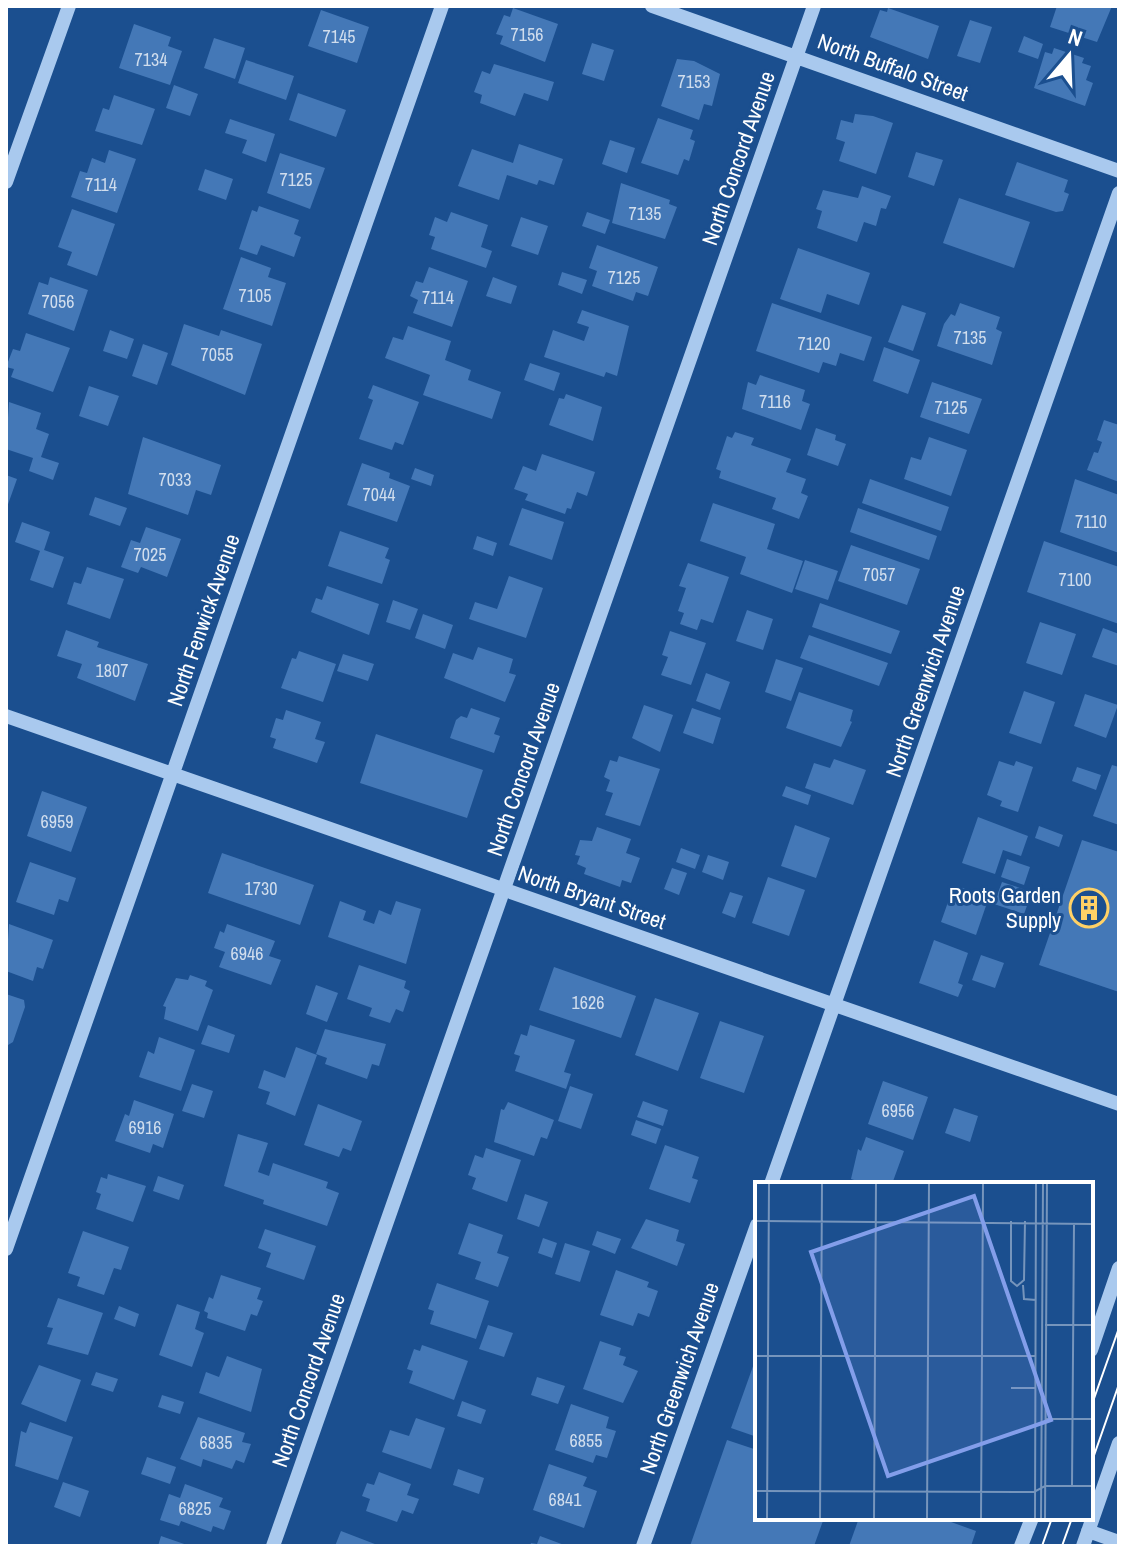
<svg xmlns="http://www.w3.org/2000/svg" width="1125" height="1552" viewBox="0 0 1125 1552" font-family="'Archivo Narrow',sans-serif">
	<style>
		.building { fill: #4478b7 }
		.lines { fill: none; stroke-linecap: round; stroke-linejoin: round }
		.minor { stroke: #a9c9ee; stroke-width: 14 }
		.tram { stroke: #fff; stroke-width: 2 }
		.labels { text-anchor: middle; stroke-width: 6; stroke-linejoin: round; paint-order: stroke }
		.number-label { font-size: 18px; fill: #d0dded }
		.street-label { font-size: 22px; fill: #fff; stroke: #1b4f8f }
		.poi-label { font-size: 22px; fill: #fff; stroke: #1b4f8f; text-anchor: end }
		.inset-road { fill: none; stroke: #7695bc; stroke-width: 2 }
		.view { fill: #839eea; fill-opacity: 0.15; stroke: #839eea; stroke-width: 4 }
		.inset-edge { fill: none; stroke: #fff; stroke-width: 4 }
	</style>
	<rect width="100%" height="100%" fill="#1b4f8f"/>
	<path class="building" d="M1057,6H1112L1097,42L1050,27Z
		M513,8L558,24L545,62L500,44L503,36L496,34L504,15L510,17Z
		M888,8L939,26L928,59L870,37L880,10L887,12Z
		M321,10L369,27L357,63L308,46Z
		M970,20L992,27L980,63L957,56Z
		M134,24L171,37L168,46L182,51L170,85L119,68Z
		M1024,36L1043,44L1038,59L1018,52Z
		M214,38L245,48L235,79L204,68Z
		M592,43L614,50L604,81L582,74Z
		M1054,48L1084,58L1082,63L1091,66L1086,80L1093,83L1085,106L1034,88L1045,52L1052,54Z
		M677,59L694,61L720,74L712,106L704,104L699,120L661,106Z
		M246,60L294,76L286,100L238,83Z
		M494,64L554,82L548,101L524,93L515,116L480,103L482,95L474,92L482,71L490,74Z
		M174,85L198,94L190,116L166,108Z
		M298,93L346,110L336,137L289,120Z
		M114,95L155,109L142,145L95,131L103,108L109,110Z
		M855,114L873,116L893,123L876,174L839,161L845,142L836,139L841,120L853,123Z
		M658,118L693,130L690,139L695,141L689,161L684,159L678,175L641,163Z
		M230,119L275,134L266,162L242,153L247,140L225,133Z
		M610,140L635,148L627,173L602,164Z
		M519,144L563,159L554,185L539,180L537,185L507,175L499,200L458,186L472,149L513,163Z
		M109,150L136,159L117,213L71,197L80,171L87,173L92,158L105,163Z
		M916,152L943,160L934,186L908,177Z
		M280,153L325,168L310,209L267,193Z
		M1017,162L1068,180L1064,192L1069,194L1063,211L1056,212L1005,195Z
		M205,169L233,179L226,200L198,190Z
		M621,183L670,200L669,204L677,207L665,239L612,223Z
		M862,186L891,196L886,209L881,208L876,226L864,222L857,242L817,228L822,211L816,209L823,190L858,198Z
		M959,198L1030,222L1014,268L943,243Z
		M259,206L299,220L294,234L301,237L294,257L261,245L257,255L239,249L252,210L257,212Z
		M72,209L115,224L97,276L67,265L72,252L58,247Z
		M451,212L488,225L481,247L492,251L486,268L431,249L435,237L429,235L435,217L447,222Z
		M587,212L610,220L605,234L582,226Z
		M521,217L548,226L538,255L511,246Z
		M597,245L658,267L648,296L636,292L633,301L592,286L597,271L589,268Z
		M798,248L870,273L859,305L827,294L821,313L780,299Z
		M241,257L271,268L268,277L286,283L272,326L223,309Z
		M429,267L468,281L452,327L413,313L418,300L410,296L416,281L423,283Z
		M562,272L587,280L582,294L558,285Z
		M50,277L88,290L74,331L28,314L39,282L48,285Z
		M493,277L517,286L511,304L486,296Z
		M772,303L872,337L864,361L840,353L836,366L823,362L819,373L756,351Z
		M960,303L1000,317L996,329L1002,332L992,365L937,346L944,324L951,314L955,316Z
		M902,305L926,313L913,351L888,342Z
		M582,310L629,326L617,376L606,372L604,377L544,357L553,330L584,341L589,327L577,323Z
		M184,324L219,336L221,330L262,344L245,395L171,365Z
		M408,326L451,341L445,360L471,370L468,380L501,392L492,419L423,395L430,375L385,358L393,337L403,340Z
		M110,330L134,339L127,359L103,351Z
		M26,333L70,348L53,392L11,377L14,369L6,367L13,349L20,351Z
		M143,344L168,353L157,385L132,376Z
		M884,347L920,360L908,394L873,381Z
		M530,363L560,373L554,391L524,380Z
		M760,375L805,390L802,401L810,404L801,430L742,409L748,382L756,385Z
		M932,382L982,399L969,434L920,417Z
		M373,385L419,402L403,445L395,442L392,450L359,439L373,400L368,398Z
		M89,386L119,396L108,426L79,416Z
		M566,394L602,407L593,441L549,425L559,398L564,399Z
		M9,402L41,413L36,429L49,434L41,457L59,463L53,480L29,471L33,458L6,449Z
		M1104,420L1119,425V482L1087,470L1094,452L1098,453L1102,442L1097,440Z
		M816,428L836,435L835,440L846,444L838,466L807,455Z
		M735,432L754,438L751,445L791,459L786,472L806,479L801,493L808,496L799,519L772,509L776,498L719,478L721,471L716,469L727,436L732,438Z
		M143,437L221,465L211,495L196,490L188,515L128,494Z
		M929,437L967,450L951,496L904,479L911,457L921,460Z
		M542,454L595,472L587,496L577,492L571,509L567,508L565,514L525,500L528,494L514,489L523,466L536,471Z
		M362,463L390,473L389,478L410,486L397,522L347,505Z
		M415,468L434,475L431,486L411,479Z
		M6,475L17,479L6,510Z
		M870,479L949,507L941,531L862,503Z
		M1075,479L1119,495V553L1060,532Z
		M95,497L127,508L120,526L89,515Z
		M713,503L775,524L767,549L803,561L792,593L740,574L746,557L700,541Z
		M522,508L564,522L552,560L509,545Z
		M858,508L937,536L929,560L850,532Z
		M22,522L50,532L44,550L64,557L53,588L30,580L40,551L15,542Z
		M146,527L181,539L167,577L141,567L138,573L121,567L131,540L140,543Z
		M340,531L389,548L385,558L390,560L382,584L328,566Z
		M477,536L497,543L493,556L473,549Z
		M1044,541L1119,567V624L1027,592Z
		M851,545L920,569L907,605L838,581Z
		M805,560L838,571L828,600L795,589Z
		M688,563L729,577L713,623L701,619L697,630L680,624L684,613L678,611L686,588L679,586Z
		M87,567L124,579L110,619L67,604L74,582L81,584Z
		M509,576L543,588L526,638L469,619L475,602L497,609Z
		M327,586L379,604L369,635L311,612L316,598L322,600Z
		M393,600L418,609L410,630L386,622Z
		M820,603L900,631L891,654L812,627Z
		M747,610L773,619L763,650L736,641Z
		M423,614L453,625L445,649L415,638Z
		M1040,622L1076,634L1062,675L1026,663Z
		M1103,628L1119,634V666L1092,657Z
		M66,630L99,642L97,647L148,664L135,701L77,678L82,664L57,656Z
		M670,631L706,643L691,685L661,675L668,657L662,655Z
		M809,635L888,663L879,686L800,658Z
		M478,647L513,659L509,673L516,675L505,702L444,678L453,653L473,660Z
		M299,651L336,664L323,702L281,688L292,658L296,659Z
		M343,654L374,664L368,681L337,671Z
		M776,659L803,668L791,701L765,692Z
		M706,673L730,682L720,710L696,701Z
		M1024,691L1055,702L1041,744L1009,733Z
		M799,692L853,710L850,721L852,722L841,747L786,728Z
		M1085,694L1118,705L1106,738L1074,726Z
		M644,705L673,715L660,752L632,738Z
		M471,708L500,718L494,734L500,736L494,753L450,738L456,720L461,716L467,718Z
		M692,708L721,718L713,744L683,733Z
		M286,710L321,722L315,739L325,742L317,763L273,748L276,739L270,737L276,718L283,720Z
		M376,734L483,770L467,818L360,783Z
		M619,756L660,769L640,826L605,815L613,793L606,791L610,780L604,777L610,760L617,762Z
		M834,759L866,770L853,805L805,788L814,763L830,768Z
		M999,761L1014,766L1016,761L1033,767L1018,812L1000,806L1002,801L987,795Z
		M1112,765L1119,767V825L1093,816Z
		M1077,767L1101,775L1096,790L1072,781Z
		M786,786L811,795L808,805L782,796Z
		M42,791L87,807L71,852L27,836Z
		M978,817L1028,836L1021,856L1003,850L995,874L962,863Z
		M795,825L830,838L816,878L781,866Z
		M1039,826L1063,835L1059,847L1035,838Z
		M597,827L631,839L626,853L640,858L631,883L622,880L620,887L584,874L586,868L577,864L580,856L575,855L580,840L592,841Z
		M1082,840L1119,852V992L1039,965Z
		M681,848L700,855L695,869L676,862Z
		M222,853L314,885L300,925L208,893Z
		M708,855L729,862L723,880L702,872Z
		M1007,859L1030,867L1024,885L1001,877Z
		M30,862L76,878L68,902L59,899L54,915L16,902Z
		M672,868L687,873L679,895L664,889Z
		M768,877L805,890L789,936L752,923Z
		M1002,882L1032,892L1024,914L994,904Z
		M954,885L989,897L976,935L941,922Z
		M730,892L743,896L735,918L722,913Z
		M340,901L366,911L363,920L374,924L379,910L391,915L396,901L421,909L406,964L328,937Z
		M9,924L53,940L43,969L37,967L33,981L6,971Z
		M227,924L275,941L269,956L281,960L271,985L219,967L225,952L214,948L220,931L224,933Z
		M934,940L968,953L958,983L963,985L958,997L919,983Z
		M981,955L1004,963L995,988L972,980Z
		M359,965L406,981L404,988L410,991L403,1012L396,1009L390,1023L369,1016L372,1008L347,999Z
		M554,967L636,996L621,1038L539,1010Z
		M190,975L207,981L205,986L213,990L198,1031L164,1019L166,1007L163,1006L176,978L188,980Z
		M316,985L338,993L327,1022L306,1014Z
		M6,994L24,1000L25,1007L13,1042L8,1045Z
		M655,998L699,1013L678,1071L635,1055Z
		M720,1021L764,1036L744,1093L700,1078Z
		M208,1025L235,1035L229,1053L201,1044Z
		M530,1025L575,1040L564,1072L571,1074L566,1089L515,1071L520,1056L514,1054L521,1034L527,1036Z
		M325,1029L386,1044L379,1066L372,1064L367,1079L325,1064L327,1058L316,1054Z
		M159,1037L195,1050L181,1091L139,1077L148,1051L154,1054Z
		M296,1047L317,1055L295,1116L266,1104L270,1092L258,1088L264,1070L285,1078Z
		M883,1081L928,1097L913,1140L868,1124Z
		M192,1084L213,1091L204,1118L182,1111Z
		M570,1086L593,1094L581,1129L558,1121Z
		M134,1100L174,1114L163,1148L153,1144L150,1153L115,1141L125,1114L129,1116Z
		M643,1101L668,1110L663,1126L637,1117Z
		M508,1102L554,1120L547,1139L541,1137L534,1156L494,1142L501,1109L504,1110Z
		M318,1104L362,1121L351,1151L343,1148L339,1157L304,1145Z
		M954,1108L978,1116L970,1142L945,1133Z
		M636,1120L661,1129L656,1144L631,1135Z
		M238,1134L268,1143L258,1172L269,1176L273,1163L328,1182L326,1188L339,1193L327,1226L263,1204L264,1200L224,1186Z
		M866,1137L904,1151L892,1184H866L851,1179L858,1149L861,1151Z
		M665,1145L699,1157L692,1178L698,1180L690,1203L649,1189Z
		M486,1148L521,1160L507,1202L472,1189L476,1178L468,1175L475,1155L483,1158Z
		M108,1174L146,1186L133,1222L96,1209L101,1194L96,1192L101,1177L107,1179Z
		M158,1176L184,1185L179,1200L153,1191Z
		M525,1194L548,1202L539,1227L517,1219Z
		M646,1219L679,1230L676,1241L685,1244L677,1266L631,1248Z
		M469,1223L503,1235L497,1253L509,1257L498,1287L475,1279L481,1262L458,1254Z
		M265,1229L316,1246L304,1280L266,1267L271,1253L258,1248Z
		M83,1231L129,1247L121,1270L114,1268L104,1295L77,1286L80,1277L68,1273Z
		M597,1231L621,1239L615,1254L592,1245Z
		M543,1238L557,1243L552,1258L538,1253Z
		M565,1243L590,1251L580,1282L555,1274Z
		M616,1270L649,1282L647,1287L658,1291L649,1317L638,1313L633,1326L600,1315Z
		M221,1275L261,1288L257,1299L263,1301L257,1316L251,1314L245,1331L207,1318L208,1313L204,1311L209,1297L213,1299Z
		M437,1283L489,1301L476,1339L430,1324L434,1311L428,1309Z
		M58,1298L103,1313L88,1355L47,1344L53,1328L47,1327Z
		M177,1304L200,1312L195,1329L204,1333L192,1367L159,1355Z
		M119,1306L139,1314L135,1327L114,1319Z
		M488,1325L513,1333L504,1357L479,1349Z
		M600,1341L621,1348L619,1355L626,1357L623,1365L638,1371L623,1403L583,1389Z
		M422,1345L468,1361L454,1400L409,1383L413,1371L407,1369L414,1349L420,1351Z
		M757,1355V1437L731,1428Z
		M227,1356L262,1369L251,1412L199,1393L206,1372L219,1377Z
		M39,1365L81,1380L66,1422L21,1404Z
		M96,1372L118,1379L113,1392L91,1385Z
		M537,1377L565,1386L558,1404L531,1395Z
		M162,1395L184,1402L180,1414L158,1407Z
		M462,1401L486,1410L481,1424L457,1416Z
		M571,1404L609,1417L606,1428L616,1431L607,1458L596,1455L593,1463L555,1450Z
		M198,1417L245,1433L242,1442L251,1444L244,1463L236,1460L232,1469L203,1459L201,1467L180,1459Z
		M416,1418L445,1428L431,1469L382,1452L390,1430L409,1436Z
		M30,1422L73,1437L58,1480L15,1466L21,1431L26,1433Z
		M727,1440L757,1450V1518H824L814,1546H690Z
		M147,1457L176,1467L170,1484L141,1474Z
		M549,1464L587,1477L583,1486L597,1491L584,1528L533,1510Z
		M458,1469L484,1478L479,1494L453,1485Z
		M379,1472L411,1484L407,1495L419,1499L413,1514L402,1510L397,1522L366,1511L370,1499L362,1496L367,1483L374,1485Z
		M63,1482L89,1491L80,1517L54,1507Z
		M185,1484L223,1498L219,1507L231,1511L224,1530L213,1526L211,1532L181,1521L179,1526L160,1520L169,1494L180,1498Z
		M859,1518H940L976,1531L971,1546H849Z
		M341,1531L380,1546H335Z
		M161,1536L190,1546H158Z
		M540,1536L567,1546H530L531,1543L537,1544Z"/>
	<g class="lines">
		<path class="minor" d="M652,6L1119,171
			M6,182L69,6
			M6,716L1119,1104
			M771,1184L1119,193
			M6,1249L442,6
			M1091,1350L1119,1268
			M1088,1531L1119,1542
			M273,1546L814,6
			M643,1546L757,1225
			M1021,1546L1032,1518
			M1083,1546L1119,1443"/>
		<path class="tram" d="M1091,1407L1119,1328
			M1091,1464L1119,1384
			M1042,1546L1052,1518
			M1062,1546L1072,1518"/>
	</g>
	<defs>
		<g id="building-ring" transform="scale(2)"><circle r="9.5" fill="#1b4f8f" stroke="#ffd166" stroke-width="1.5"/><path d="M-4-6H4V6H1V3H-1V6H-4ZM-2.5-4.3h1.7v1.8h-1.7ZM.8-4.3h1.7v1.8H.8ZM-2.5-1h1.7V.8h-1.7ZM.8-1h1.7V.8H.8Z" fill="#ffd166"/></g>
	</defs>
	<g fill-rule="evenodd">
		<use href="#building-ring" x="1089" y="908"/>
	</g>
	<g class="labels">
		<g class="number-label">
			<text x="527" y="41">7156</text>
			<text x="339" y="43">7145</text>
			<text x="151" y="66">7134</text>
			<text x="694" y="88">7153</text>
			<text x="296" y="186">7125</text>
			<text x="101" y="191">7114</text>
			<text x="645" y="220">7135</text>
			<text x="624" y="284">7125</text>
			<text x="255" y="302">7105</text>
			<text x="438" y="304">7114</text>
			<text x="58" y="308">7056</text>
			<text x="970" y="344">7135</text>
			<text x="814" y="350">7120</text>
			<text x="217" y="361">7055</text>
			<text x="775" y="408">7116</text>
			<text x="951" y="414">7125</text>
			<text x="175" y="486">7033</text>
			<text x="379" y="501">7044</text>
			<text x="1091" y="528">7110</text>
			<text x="150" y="561">7025</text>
			<text x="879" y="581">7057</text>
			<text x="1075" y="586">7100</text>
			<text x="112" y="677">1807</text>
			<text x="57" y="828">6959</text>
			<text x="261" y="895">1730</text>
			<text x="247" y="960">6946</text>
			<text x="588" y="1009">1626</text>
			<text x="898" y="1117">6956</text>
			<text x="145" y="1134">6916</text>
			<text x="586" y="1447">6855</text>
			<text x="216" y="1449">6835</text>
			<text x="565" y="1506">6841</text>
			<text x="195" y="1515">6825</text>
		</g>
		<g class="street-label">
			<text transform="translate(893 67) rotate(20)" y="8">North Buffalo Street</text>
			<text transform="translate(738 158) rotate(-71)" y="8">North Concord Avenue</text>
			<text transform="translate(203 620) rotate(-71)" y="8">North Fenwick Avenue</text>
			<text transform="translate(925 681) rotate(-71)" y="8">North Greenwich Avenue</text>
			<text transform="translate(523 769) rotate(-71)" y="8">North Concord Avenue</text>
			<text transform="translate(592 897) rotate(19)" y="8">North Bryant Street</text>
			<text transform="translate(679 1378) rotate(-71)" y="8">North Greenwich Avenue</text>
			<text transform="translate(308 1380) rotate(-71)" y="8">North Concord Avenue</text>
		</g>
		<g class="poi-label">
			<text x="1061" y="903">Roots Garden<tspan x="1061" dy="25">Supply</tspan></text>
		</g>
	</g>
	<g transform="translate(755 1182)">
		<rect width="338" height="338" fill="#1b4f8f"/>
		<path class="inset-road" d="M0,39L338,42M256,39V99L262,104L269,98L270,39M268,103L269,117L281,118M290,143H338M0,174H280M256,206H281M290,237H338M317,304L319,42M0,309L279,310L290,304H338M12,338L14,0M65,338L67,0M119,338L121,0M172,338L174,0M226,338L228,0M280,338L281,0M286,338L288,0M290,338L292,0"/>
		<path class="view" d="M219,14L296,238L133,294L56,70Z"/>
		<rect width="338" height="338" class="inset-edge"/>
	</g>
	<rect width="1125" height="1552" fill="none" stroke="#ffffff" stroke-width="16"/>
	<g transform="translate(1069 56) rotate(19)" stroke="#1b4f8f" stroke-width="6" paint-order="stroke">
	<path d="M0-6L14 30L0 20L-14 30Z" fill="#ffffff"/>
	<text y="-12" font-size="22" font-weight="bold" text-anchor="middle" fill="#ffffff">N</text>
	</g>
</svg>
